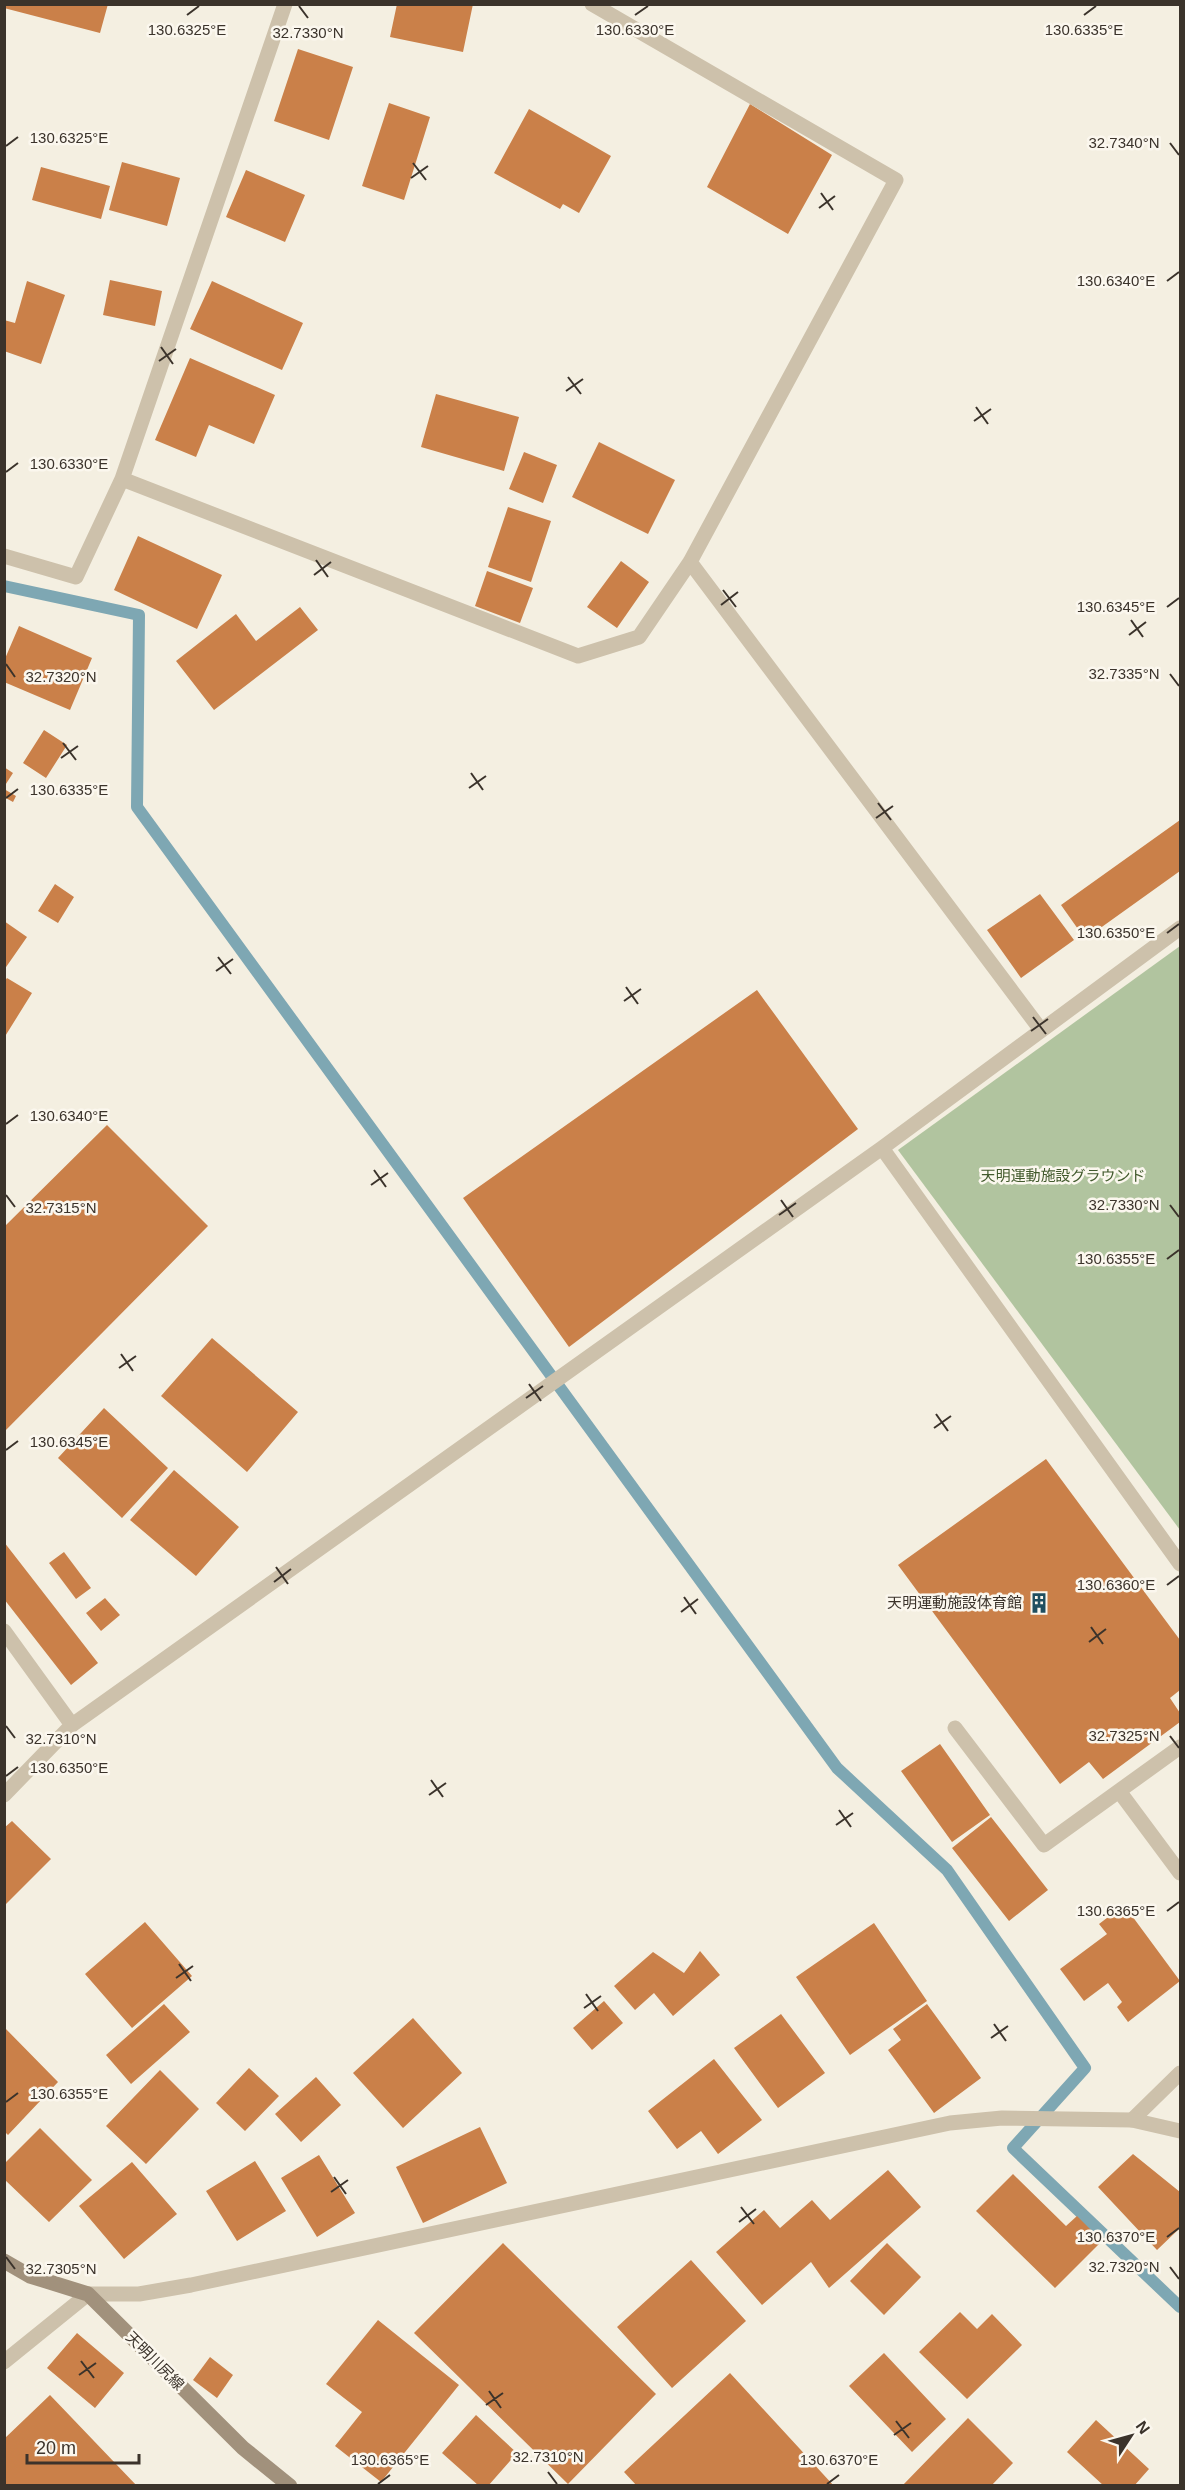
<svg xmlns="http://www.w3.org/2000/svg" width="1185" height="2490" viewBox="0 0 1185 2490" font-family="Helvetica,'Noto Sans JP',sans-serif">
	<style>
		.green { fill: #b1c49f }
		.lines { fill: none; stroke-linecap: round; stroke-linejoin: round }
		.stream { stroke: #7ea7b3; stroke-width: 12 }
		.building { fill: #ca8049 }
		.service { stroke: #cdc1ab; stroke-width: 15 }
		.minor { stroke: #cdc1ab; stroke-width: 15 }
		.tertiary { stroke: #cdc1ab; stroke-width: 15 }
		.secondary { stroke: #a1917c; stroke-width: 15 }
		.ticks { fill: none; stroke: #3b332b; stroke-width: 2 }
		.labels { text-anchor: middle; stroke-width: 5; stroke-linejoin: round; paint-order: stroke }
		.park-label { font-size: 15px; fill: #425a2d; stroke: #fbf7ee }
		.poi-label { font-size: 15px; fill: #3b332b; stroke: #fbf7ee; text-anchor: end }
		.street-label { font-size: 15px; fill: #3b332b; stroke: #fbf7ee }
		.ticks-label { font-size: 15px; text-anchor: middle; fill: #3b332b; stroke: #fbf7ee; stroke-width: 5; stroke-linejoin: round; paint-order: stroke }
	</style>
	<rect width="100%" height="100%" fill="#f4efe1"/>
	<path class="green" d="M1180,946V1530L898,1150Z"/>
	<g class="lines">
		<path class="stream" d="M4,586L139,615L137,807L837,1768L947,1870L1085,2068L1013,2148L1180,2307"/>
	</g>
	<path class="building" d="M5,4H108L100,33L4,8Z
		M397,4H473L463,52L390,37Z
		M298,49L353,67L329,140L274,121Z
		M389,103L430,117L404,200L362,186Z
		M750,104L832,155L788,234L707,187Z
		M529,109L611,156L579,213L563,204L560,209L494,173Z
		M122,162L180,178L167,226L109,210Z
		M41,167L110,186L101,219L32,200Z
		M246,170L305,195L285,242L226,217Z
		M110,280L162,291L155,326L103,315Z
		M27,281L65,295L41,364L4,351V320L15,323Z
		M212,281L303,323L282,370L190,329Z
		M190,358L275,395L254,444L209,425L196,457L155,440Z
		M436,394L519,417L504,471L421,447Z
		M599,442L675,480L648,534L572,497Z
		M524,452L557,465L543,503L509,489Z
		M508,507L551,521L531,582L488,567Z
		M138,536L222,575L197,629L114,590Z
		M621,561L649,582L617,628L587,607Z
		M487,571L533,588L520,623L475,606Z
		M300,607L318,630L214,710L176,661L236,614L256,641Z
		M19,626L92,658L70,710L4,682V661Z
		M44,730L67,745L46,778L23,763Z
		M4,767L13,773L4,787Z
		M4,789L16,796L13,802L4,797Z
		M1180,820V871L1085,939L1061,905Z
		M55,884L74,897L58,923L38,911Z
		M1040,894L1074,940L1021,978L987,930Z
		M4,921L27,937L4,970Z
		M7,978L32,993L4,1038V982Z
		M757,990L858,1129L569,1347L463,1198Z
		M107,1125L208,1226L4,1432V1227Z
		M212,1338L298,1412L247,1472L161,1396Z
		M104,1408L168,1468L122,1518L58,1458Z
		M1046,1459L1180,1640V1690L1170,1698L1180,1713V1722L1103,1779L1089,1762L1060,1784L898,1565Z
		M174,1470L239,1527L196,1576L130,1520Z
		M4,1542L98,1663L71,1685L4,1599Z
		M64,1552L91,1588L76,1599L49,1563Z
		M105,1598L120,1615L101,1631L86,1613Z
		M940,1744L990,1815L952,1842L901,1771Z
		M991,1817L1048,1890L1009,1921L952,1848Z
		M12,1821L51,1859L4,1906V1828Z
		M1124,1905L1180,1981L1128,2022L1117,2007L1122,2002L1108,1983L1084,2001L1060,1969L1107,1934L1099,1924Z
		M145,1922L192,1976L132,2028L85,1974Z
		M874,1923L927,2001L850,2055L796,1977Z
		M700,1951L720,1975L673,2016L654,1993L635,2010L614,1986L653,1952L684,1973Z
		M604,2001L623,2023L592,2050L573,2028Z
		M164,2004L190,2032L131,2084L106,2055Z
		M927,2004L981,2078L934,2113L888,2050L901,2040L893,2029Z
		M781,2014L825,2073L778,2108L734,2048Z
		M413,2018L462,2073L403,2128L353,2073Z
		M4,2027L58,2082L8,2135L4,2131Z
		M714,2059L762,2120L718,2154L701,2131L677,2149L648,2111Z
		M249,2068L279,2096L245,2131L216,2103Z
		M160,2070L199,2109L146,2164L106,2126Z
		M316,2077L341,2105L301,2142L275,2114Z
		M480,2127L507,2183L423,2223L396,2167Z
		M40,2128L92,2180L49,2222L4,2179V2164Z
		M1133,2154L1180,2192V2228L1157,2250L1098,2187Z
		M319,2155L355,2213L317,2237L281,2178Z
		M255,2161L286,2211L237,2241L206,2191Z
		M132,2162L177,2214L124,2259L79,2206Z
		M888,2170L921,2207L829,2288L811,2262L762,2305L716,2252L764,2210L780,2228L812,2200L830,2220Z
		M1013,2174L1066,2226L1077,2216L1102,2241L1055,2288L976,2211Z
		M503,2243L656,2394L568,2484L414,2333Z
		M887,2243L921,2277L884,2315L850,2281Z
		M691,2260L746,2321L672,2388L617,2327Z
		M960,2312L977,2329L992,2314L1022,2345L967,2399L919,2352Z
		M378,2320L459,2385L381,2482L335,2446L362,2412L326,2384Z
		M77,2333L124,2373L95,2408L47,2368Z
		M884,2353L946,2419L912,2452L849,2386Z
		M210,2357L233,2375L217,2398L193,2380Z
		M730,2373L834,2486H637L624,2472Z
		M50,2395L137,2486H4V2439Z
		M476,2415L517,2453L488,2486H479L442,2453Z
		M968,2418L1013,2463L991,2486H902Z
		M1096,2420L1149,2469L1134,2486H1104L1067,2452Z"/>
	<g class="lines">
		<path class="service" d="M955,1728L1044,1845L1180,1747
			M1119,1791L1180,1873"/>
		<path class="minor" d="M122,479L578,656L639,637L690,562L896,180L592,4
			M4,556L76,577L122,479L285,4
			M690,562L1041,1030
			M882,1148L1180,1564
			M4,1631L72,1725
			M4,1795L72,1725L882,1148L1180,928
			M1132,2120L1180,2073
			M4,2362L88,2294"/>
		<path class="tertiary" d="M88,2294H139L191,2285L950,2123L1002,2118L1132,2120L1180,2131"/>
		<path class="secondary" d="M4,2261L30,2276L88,2294L243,2448L290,2486"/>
	</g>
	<path class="ticks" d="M299,6L308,18M187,15L199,6M635,15L648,6M1084,15L1096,6M1170,143L1179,155M6,146L18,137M413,163L426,180M411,178L428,166M821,193L833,210M819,208L835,196M1167,281L1179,272M161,347L173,364M159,361L176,349M568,377L581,394M566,391L583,379M976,407L988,424M974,421L991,409M6,472L18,463M316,560L328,577M314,575L331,562M723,590L736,607M721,605L738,592M1167,607L1179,598M1131,620L1143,637M1129,635L1146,622M6,664L15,677M1170,674L1179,686M63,743L76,760M61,758L78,746M471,773L483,790M469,788L486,776M6,798L18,789M878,803L891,820M876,818L893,806M1167,933L1179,924M218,957L231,974M216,971L233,959M626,987L638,1004M624,1001L641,989M1033,1017L1046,1034M1031,1031L1048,1019M6,1124L18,1115M374,1170L386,1187M371,1185L388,1173M6,1195L15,1207M781,1200L793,1217M1170,1205L1179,1217M779,1215L796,1203M1167,1259L1179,1250M121,1354L133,1371M119,1368L136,1356M529,1384L541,1401M526,1398L543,1386M936,1414L948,1431M934,1428L951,1416M6,1450L18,1441M276,1567L288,1584M274,1582L291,1569M1167,1585L1179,1576M684,1597L696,1614M681,1612L698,1599M1091,1627L1103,1644M1089,1642L1106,1629M6,1726L15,1738M1170,1736L1179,1748M6,1776L18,1767M431,1780L443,1797M429,1795L446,1783M839,1810L851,1827M836,1825L853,1813M1167,1911L1179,1902M179,1964L191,1981M176,1978L193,1966M586,1994L598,2011M584,2008L601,1996M994,2024L1006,2041M991,2038L1008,2026M6,2102L18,2093M334,2177L346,2194M331,2192L348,2180M741,2207L754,2224M739,2222L756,2209M1167,2237L1179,2228M6,2257L15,2269M1170,2267L1179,2279M81,2361L94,2378M79,2375L96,2363M489,2391L501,2408M486,2405L503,2393M896,2421L909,2438M894,2435L911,2423M548,2472L557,2484M378,2484L390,2475M827,2484L839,2475"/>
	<defs>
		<g id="building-bare" transform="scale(1.62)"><path d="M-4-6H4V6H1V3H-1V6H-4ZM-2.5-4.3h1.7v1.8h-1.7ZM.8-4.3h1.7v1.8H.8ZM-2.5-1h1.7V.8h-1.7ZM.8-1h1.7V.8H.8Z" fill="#1e4e5f" stroke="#fbf7ee" stroke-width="2.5" paint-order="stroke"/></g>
	</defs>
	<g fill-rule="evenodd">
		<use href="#building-bare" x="1039" y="1603"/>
	</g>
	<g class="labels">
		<g class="park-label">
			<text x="1063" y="1181">天明運動施設グラウンド</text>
		</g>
		<g class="poi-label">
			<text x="1022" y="1608">天明運動施設体育館</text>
		</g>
		<g class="street-label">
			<text transform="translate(155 2361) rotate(45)" y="5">天明川尻線</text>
		</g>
	</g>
	<g class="ticks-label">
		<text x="635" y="35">130.6330°E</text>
		<text x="1084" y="35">130.6335°E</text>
		<text x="187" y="35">130.6325°E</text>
		<text x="308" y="38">32.7330°N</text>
		<text x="69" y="143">130.6325°E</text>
		<text x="1124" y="148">32.7340°N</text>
		<text x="1116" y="286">130.6340°E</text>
		<text x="69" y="469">130.6330°E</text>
		<text x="1116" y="612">130.6345°E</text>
		<text x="1124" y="679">32.7335°N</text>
		<text x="61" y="682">32.7320°N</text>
		<text x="69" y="795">130.6335°E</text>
		<text x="1116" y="938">130.6350°E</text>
		<text x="69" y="1121">130.6340°E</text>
		<text x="1124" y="1210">32.7330°N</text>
		<text x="61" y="1213">32.7315°N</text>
		<text x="1116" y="1264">130.6355°E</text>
		<text x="69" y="1447">130.6345°E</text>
		<text x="1116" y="1590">130.6360°E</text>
		<text x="1124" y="1741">32.7325°N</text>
		<text x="61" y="1744">32.7310°N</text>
		<text x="69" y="1773">130.6350°E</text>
		<text x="1116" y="1916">130.6365°E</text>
		<text x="69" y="2099">130.6355°E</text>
		<text x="1116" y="2242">130.6370°E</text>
		<text x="1124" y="2272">32.7320°N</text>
		<text x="61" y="2274">32.7305°N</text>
		<text x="548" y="2462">32.7310°N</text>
		<text x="390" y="2465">130.6365°E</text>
		<text x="839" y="2465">130.6370°E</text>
	</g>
	<rect width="1185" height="2490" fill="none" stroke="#3b332b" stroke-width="12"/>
	<g transform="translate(1131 2436) rotate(54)" stroke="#fbf7ee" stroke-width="4.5" paint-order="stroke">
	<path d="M0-4.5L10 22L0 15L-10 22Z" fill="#3b332b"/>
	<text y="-9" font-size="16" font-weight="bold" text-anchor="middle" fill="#3b332b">N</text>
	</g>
	<path d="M27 2454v9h112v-9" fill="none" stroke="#3b332b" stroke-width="3"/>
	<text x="36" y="2454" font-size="18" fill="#3b332b" stroke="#fbf7ee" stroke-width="4.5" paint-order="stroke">20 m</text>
</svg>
